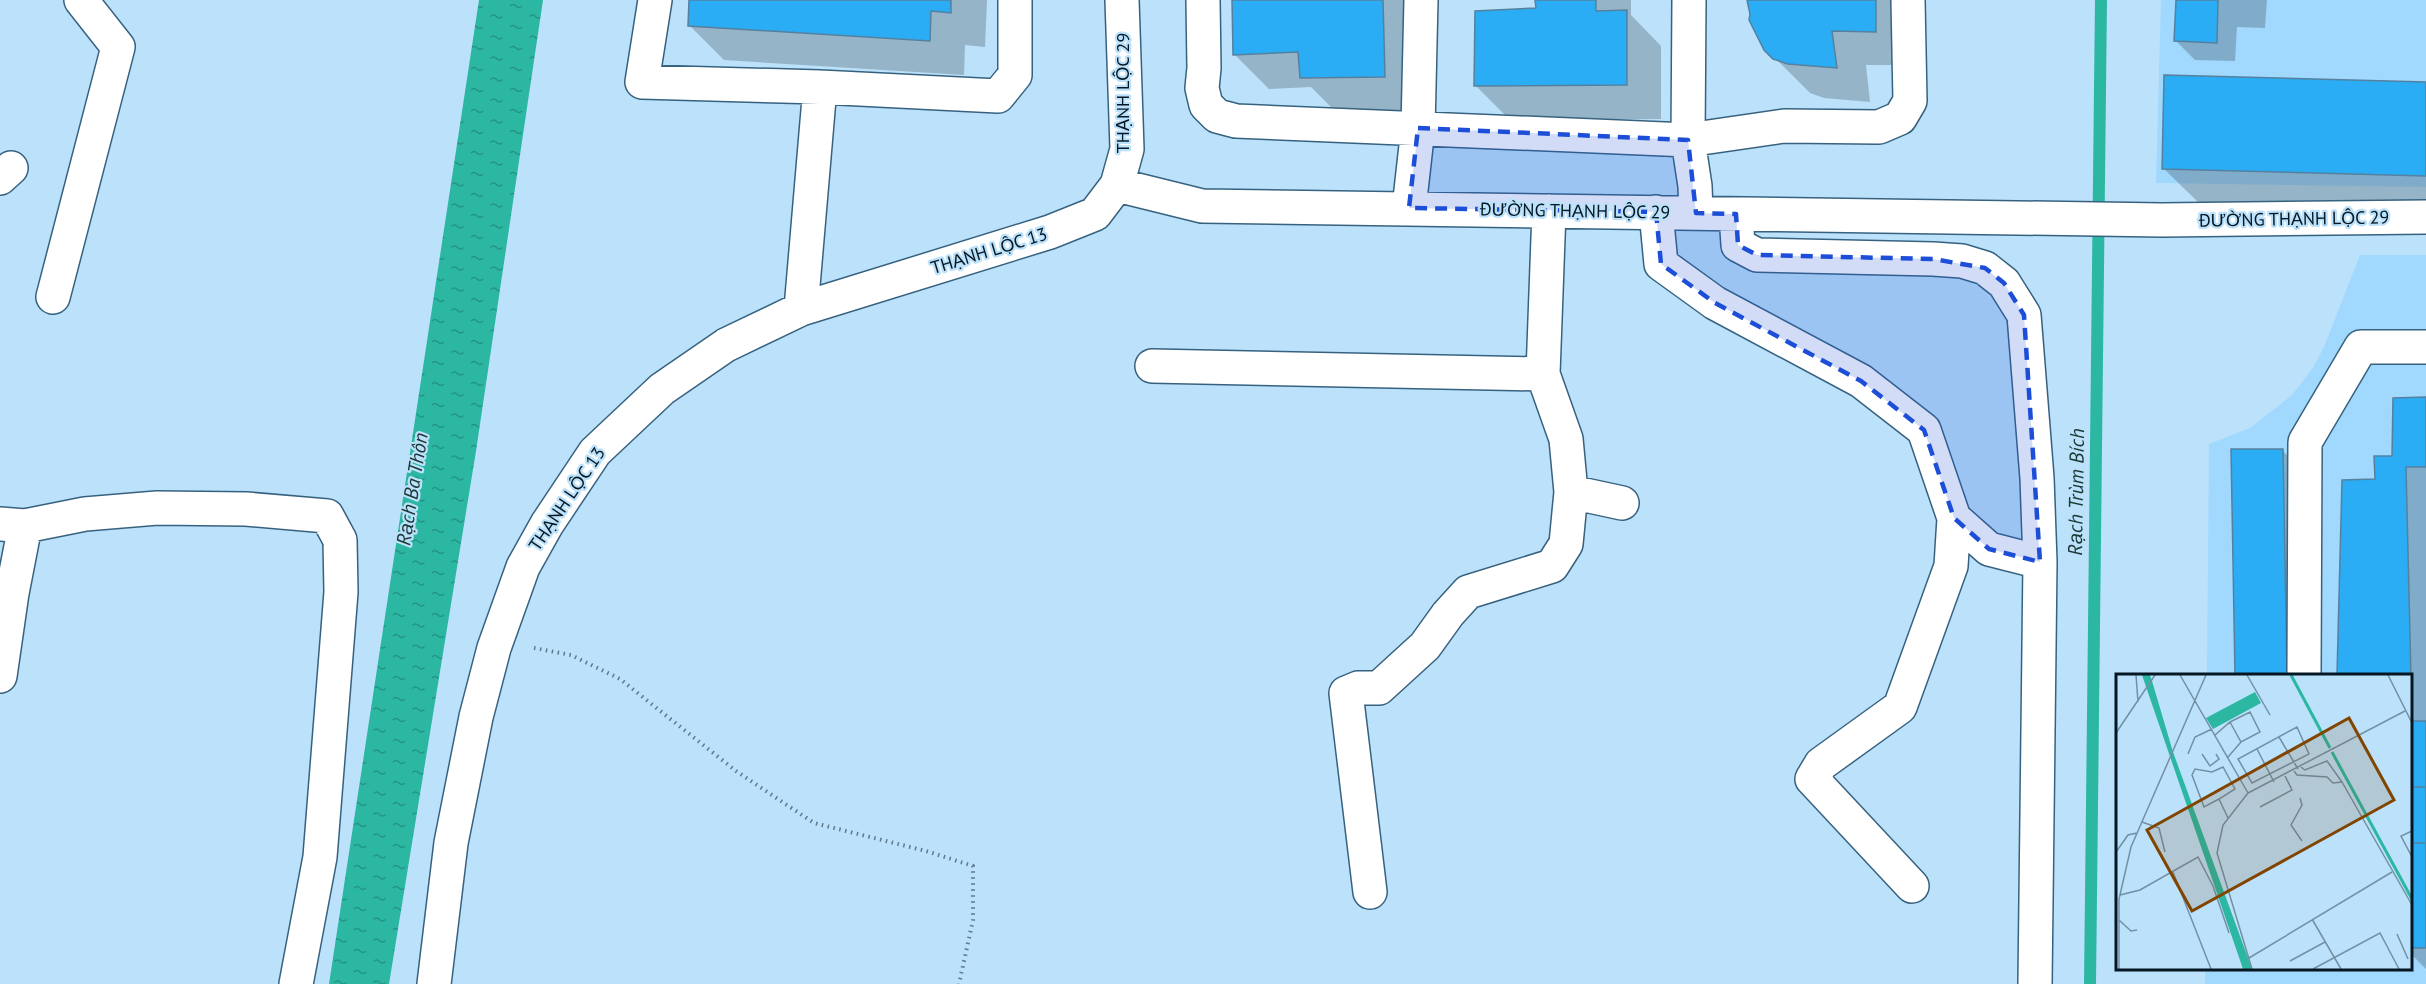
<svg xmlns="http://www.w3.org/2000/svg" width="2426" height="984" viewBox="0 0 2426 984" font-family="'PT Sans',sans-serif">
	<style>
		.built { fill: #a1d8fd }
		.water { fill: url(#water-ripples) }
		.shadow { fill: #0003 }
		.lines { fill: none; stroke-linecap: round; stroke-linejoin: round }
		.stream { stroke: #2bb7a1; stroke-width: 12 }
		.building { fill: #2aadf4; stroke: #55819f; stroke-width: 1.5 }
		.minor-casing { stroke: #37627f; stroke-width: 36 }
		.path { stroke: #5e7a8c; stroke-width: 4; stroke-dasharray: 1.5 4.5; stroke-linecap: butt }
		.minor { stroke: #fff; stroke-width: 33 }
		.marked { fill: #1d4ed8; fill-opacity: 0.2; stroke: #1d4ed8; stroke-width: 4.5; stroke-dasharray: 12 8; stroke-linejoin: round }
		.labels { text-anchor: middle; stroke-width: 4.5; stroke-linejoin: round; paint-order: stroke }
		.street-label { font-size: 18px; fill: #051722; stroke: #bbe1fb }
		.water-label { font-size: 20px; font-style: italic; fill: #1b3731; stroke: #bbe1fb }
		.inset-river { fill: none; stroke: #2bb7a1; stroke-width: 3 }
		.inset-road { fill: none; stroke: #7290a4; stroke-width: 1.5 }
		.view { fill: #814500; fill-opacity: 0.15; stroke: #814500; stroke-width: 3 }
		.inset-edge { fill: none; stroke: #051722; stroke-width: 3 }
	</style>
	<defs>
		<pattern id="water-ripples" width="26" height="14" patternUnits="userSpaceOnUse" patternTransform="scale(1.5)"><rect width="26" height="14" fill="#2bb7a1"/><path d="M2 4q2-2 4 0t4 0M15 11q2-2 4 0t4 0" fill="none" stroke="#239483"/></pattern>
	</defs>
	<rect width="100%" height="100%" fill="#bbe1fb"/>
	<path class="built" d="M2161,0H2426V187L2156,183Z
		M2360,255H2426V984H2205V968H2410V675H2207L2209,444L2250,428L2292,395L2313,368L2324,347Z"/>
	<path class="water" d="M479,0H543L476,451L389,984H329Z"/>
	<path class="shadow" d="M691,0H987L985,47L965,45L964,75L724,60L689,25Z
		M1234,0H1403L1417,13L1419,111L1336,112L1311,87L1269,89L1235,55Z
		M1537,0H1631V15L1661,46V119L1510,120L1475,85L1537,9Z
		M1749,0H1910V65H1866L1870,102L1824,98L1810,93L1766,49Z
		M2177,0H2267L2265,28L2237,27L2235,61L2195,60L2175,40Z
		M2426,84V209L2198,202L2163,168Z
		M2426,399V969L2410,953V675H2338L2376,481L2394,457Z
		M2282,450L2310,478L2313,675H2237Z"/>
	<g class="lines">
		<path class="stream" d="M2090,984L2101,0"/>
	</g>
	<path class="building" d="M689,0H951V13L931,11L930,41L688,26Z
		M1232,0H1383L1385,77L1300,78L1298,52L1233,55Z
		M1535,0H1596V11L1627,10V85L1474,86L1475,11L1536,8Z
		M1747,0H1876V32L1832,31L1837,68L1788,64L1773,59L1764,50L1749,20L1750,14Z
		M2176,0H2218L2217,43L2174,41Z
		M2164,75L2426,82V176L2162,169Z
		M2426,397V467H2406L2412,721H2426V787H2410V675H2337L2342,480L2375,479L2374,456H2392L2393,398Z
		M2231,449H2283L2287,675H2235Z
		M2410,787H2426V843H2410Z
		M2410,843H2426V948H2410Z"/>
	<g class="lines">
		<g class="minor-casing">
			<path id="minor" d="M655,0L642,82L820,87L998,96L1015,75V0
				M1203,0L1204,68L1202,88L1206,105L1217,116L1236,121L1688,140L1784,126L1879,127L1900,118L1910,101L1908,0
				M1689,0L1688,140L1695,186L1696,213
				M0,178L11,168
				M1117,185L1202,206L2162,220L2426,217
				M1409,208L1418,128L1421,0
				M1656,212L1661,264L1715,303L1861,381L1924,430L1954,518L1989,549L2040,562L2035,984
				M1736,214L1738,245L1757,255L1933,259L1962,261L1985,268L2004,283L2024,315L2037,478L2040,562
				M53,297L118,47L81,0
				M801,309L820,87
				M1152,366L1543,374L1549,211
				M1543,374L1566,439L1571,492L1622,503
				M0,524L25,526L85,514L157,508L246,509L327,516L340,540L341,592L320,857L296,984
				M2304,675L2305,442L2361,347H2426
				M0,676L12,593L25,526
				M1912,886L1812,779L1821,764L1900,707L1951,566L1954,518
				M1370,892L1346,693L1358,688H1379L1425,646L1448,614L1468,592L1552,566L1566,544L1571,492
				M434,984L451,843L476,717L494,648L523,567L547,524L595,452L662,389L726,345L801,309L1050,232L1095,214L1117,185L1127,149L1122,0"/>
		</g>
		<path class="path" d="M534,648L571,655L620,679L736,771L814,823L926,851L973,866V920L959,984"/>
		<use href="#minor" class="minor"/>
	</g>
	<path class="marked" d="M1418,128L1688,140L1696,213L1736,214L1738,245L1757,255L1933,259L1985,268L2004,283L2024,315L2040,562L1989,549L1954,518L1924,430L1861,381L1715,303L1661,264L1656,212L1409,208Z"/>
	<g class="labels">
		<g class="street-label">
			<text transform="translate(1123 93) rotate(-90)" y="6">THẠNH LỘC 29</text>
			<text transform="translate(1575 211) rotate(1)" y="6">ĐƯỜNG THẠNH LỘC 29</text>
			<text transform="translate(2294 219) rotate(-1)" y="6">ĐƯỜNG THẠNH LỘC 29</text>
			<text transform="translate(989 251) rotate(-17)" y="6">THẠNH LỘC 13</text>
			<text transform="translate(567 499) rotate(-56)" y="6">THẠNH LỘC 13</text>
		</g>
		<g class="water-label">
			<text transform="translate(412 489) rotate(-81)" y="7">Rạch Ba Thôn</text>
			<text transform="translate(2076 492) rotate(-89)" y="7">Rạch Trùm Bích</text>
		</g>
	</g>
	<g transform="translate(2116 674)">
		<rect width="296" height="296" fill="#bbe1fb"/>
		<path d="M26,1H34L36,7L57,78L136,295H127ZM139,18L145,29L97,55L90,44Z" fill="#2bb7a1"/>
		<path class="inset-river" d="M175,1L214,74M216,78L296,225"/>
		<path class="inset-road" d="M20,1L22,28M64,1L132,119M131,1L154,41M272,1L296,49M181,53L193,80L136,109L122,85ZM0,59L39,1M99,61L114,48L134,38L144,58L125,68L114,48M163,63L182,95M141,75L158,108M72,80L79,63L96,55M86,80L94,92L103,85L100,80M112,83L125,68M185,93L189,96L211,87L226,108M178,97L181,101L211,103L217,109L226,108L296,231M132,119L107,151L101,179L136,295M132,119L289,37M184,124L186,131L175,151L186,167M103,125L88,133L76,101L79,95L96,98L107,93L119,115L103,125L112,144M144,133L176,116L169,102M26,148L43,154L49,178M296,157L285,162L296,183M0,178L12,161L21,159M57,198L95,295M4,221L24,216L82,183L97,212L113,259M196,245L225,295M3,246L15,257L21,256M281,260L292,285M133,284L276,198M174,287L209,268M3,295V225L15,173L90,1M197,295L264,259L283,295"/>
		<path class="view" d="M233,44L278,126L76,237L31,156Z"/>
		<rect width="296" height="296" class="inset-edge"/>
	</g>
</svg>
